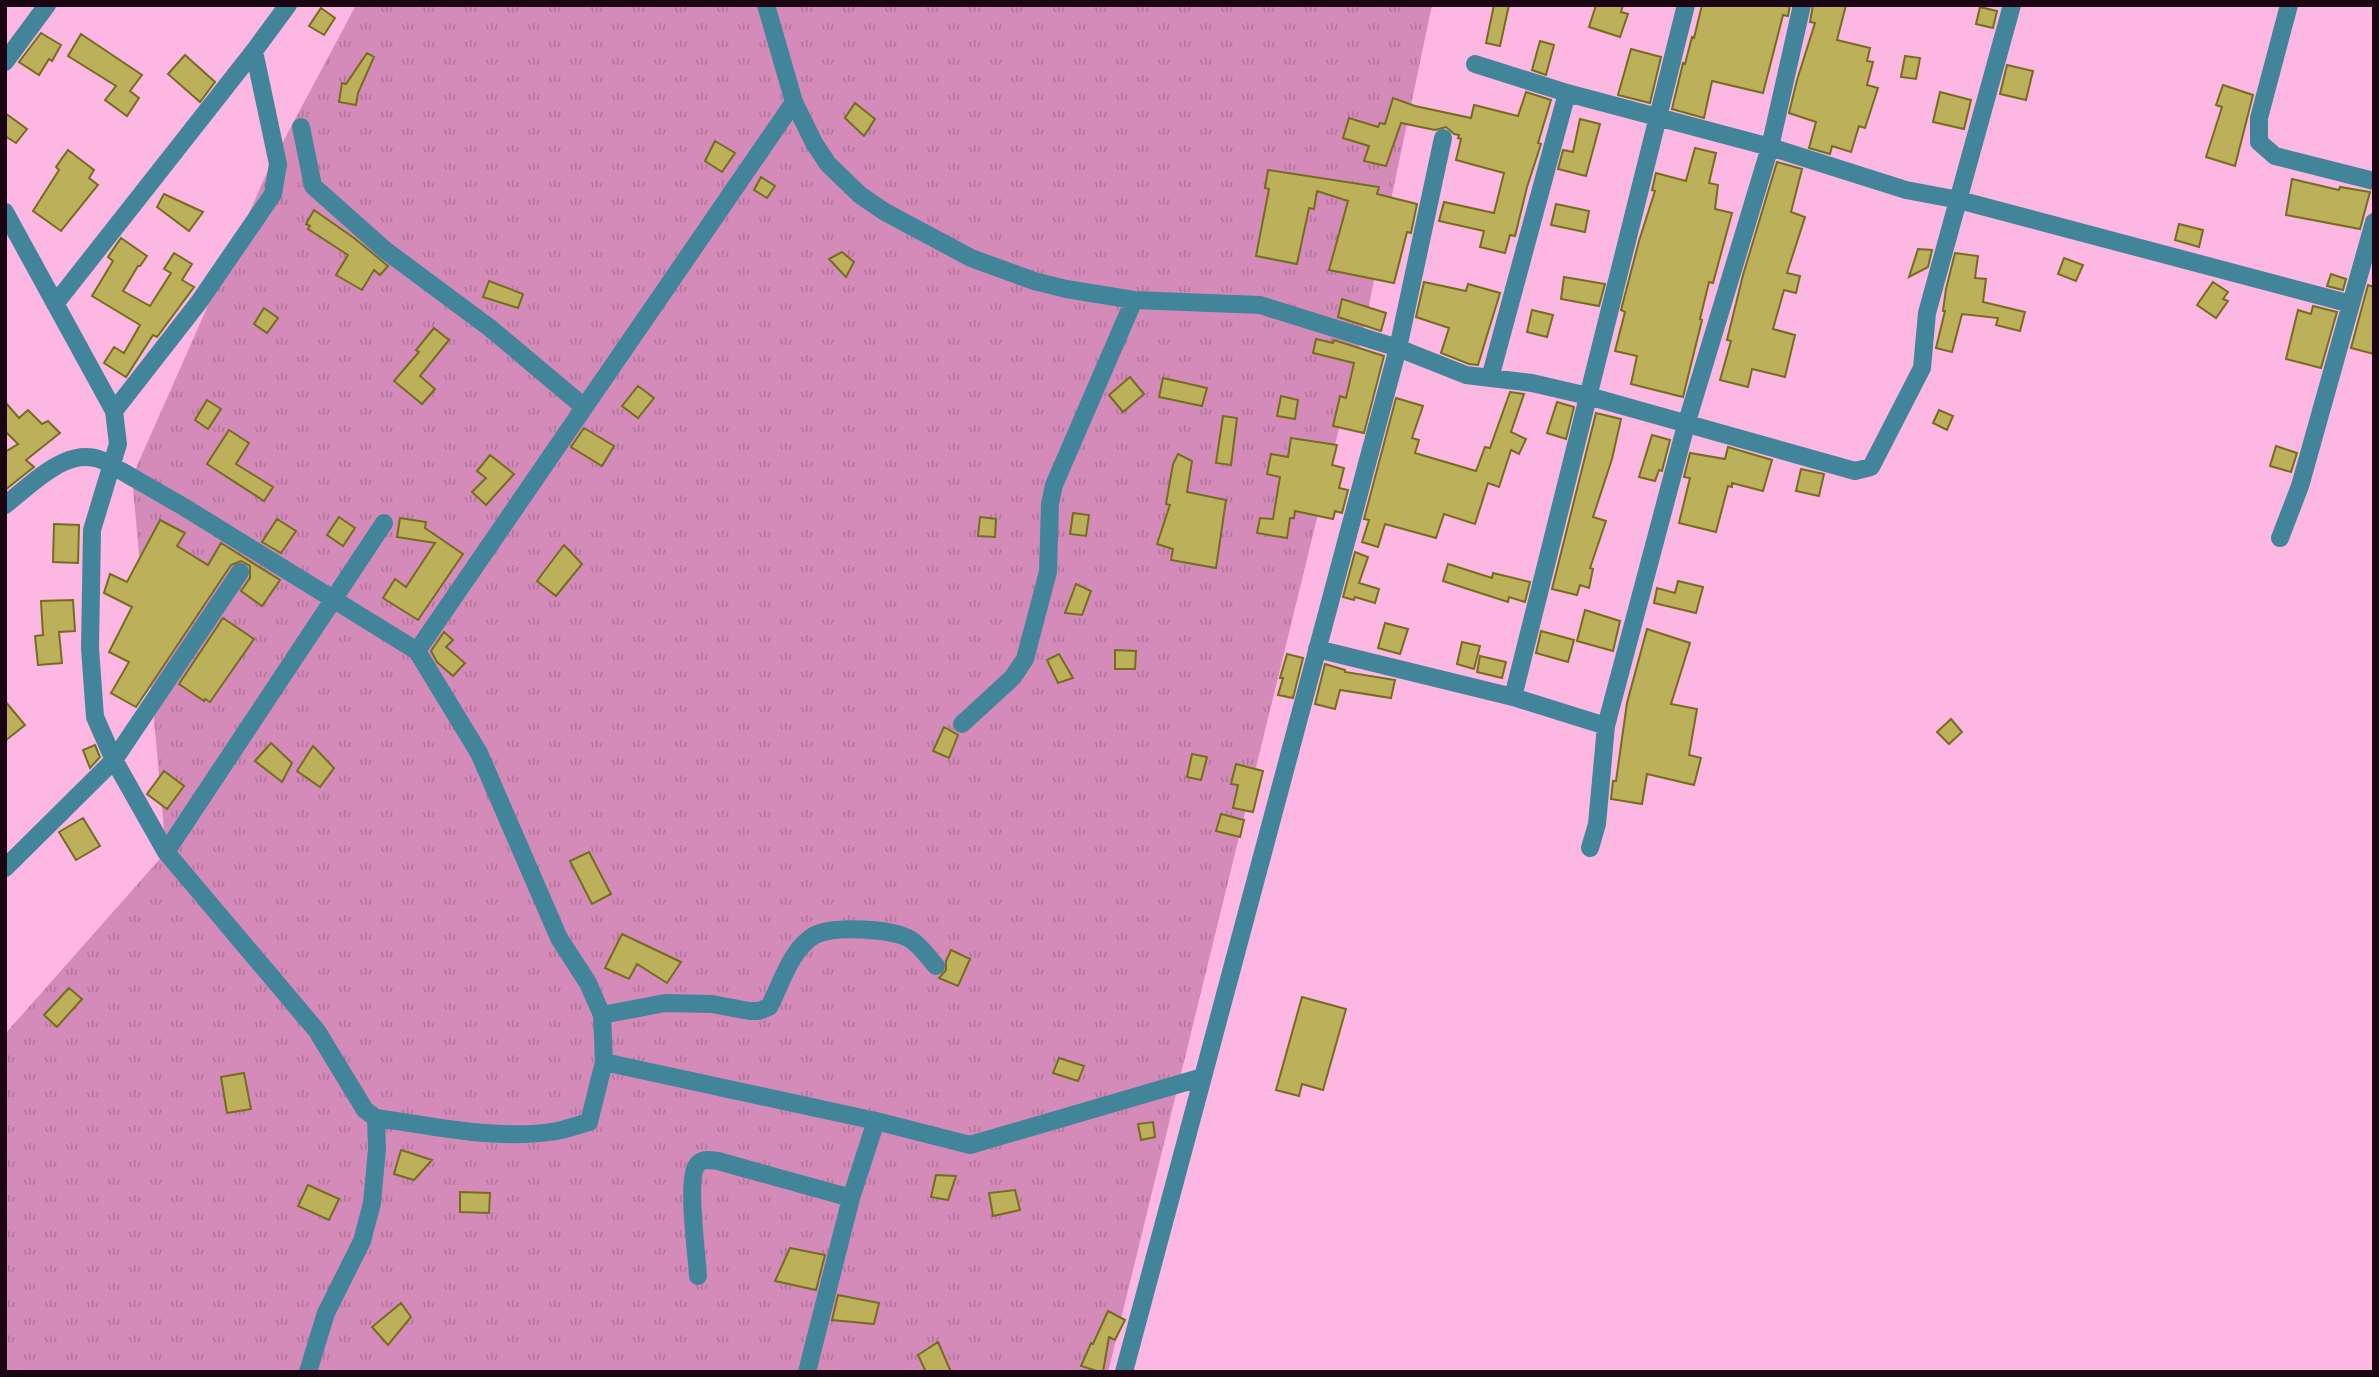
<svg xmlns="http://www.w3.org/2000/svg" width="2379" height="1377" viewBox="0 0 2379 1377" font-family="'Roboto Condensed',sans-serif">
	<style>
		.grass { fill: url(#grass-tufts) }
		.building { fill: #bcb05a; stroke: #766c20; stroke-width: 2 }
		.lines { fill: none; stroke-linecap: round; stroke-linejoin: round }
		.minor { stroke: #42859b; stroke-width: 18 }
	</style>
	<defs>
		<pattern id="grass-tufts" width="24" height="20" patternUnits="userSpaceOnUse" patternTransform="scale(1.75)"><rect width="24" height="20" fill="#d48bb9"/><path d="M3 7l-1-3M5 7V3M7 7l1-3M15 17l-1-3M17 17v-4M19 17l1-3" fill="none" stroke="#b5769e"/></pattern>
	</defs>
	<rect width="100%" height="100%" fill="#fcb7e2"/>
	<path class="grass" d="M356,5H1432L1367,314L1108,1372H7L5,1370V1034L166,852L132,477L269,168Z"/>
	<path class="building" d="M1494,5H1509L1500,46L1486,43Z
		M1596,5H1623L1621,12L1628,14L1620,37L1589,27Z
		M1702,5H1790L1788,16L1783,15L1763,93L1712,81L1704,118L1672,109L1683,63L1685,64L1692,37L1694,38Z
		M1813,5H1846L1837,40L1870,48L1867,61L1873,62L1867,85L1878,88L1865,128L1859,126L1851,152L1832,146L1830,154L1809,148L1816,122L1789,113L1797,80L1815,23L1810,22Z
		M1980,7L1997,11L1993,28L1976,24Z
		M321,8L335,18L324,35L309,26Z
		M41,33L61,45L52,61L49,59L39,75L19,62Z
		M81,34L142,75L130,91L139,98L127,116L105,100L116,86L68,56Z
		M1540,41L1554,45L1546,75L1532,70Z
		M1631,49L1661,57L1650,103L1618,95Z
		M367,53L374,57L358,93L356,105L339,102L342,83L346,84Z
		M185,55L215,82L200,102L168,74Z
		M1905,56L1920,58L1916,79L1901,77Z
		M2007,65L2033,71L2026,100L2000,94Z
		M2223,85L2253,95L2235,166L2206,157L2222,107L2216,105Z
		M1526,92L1551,100L1538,143L1541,144L1527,187L1515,236L1510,235L1505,253L1480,247L1484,231L1439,221L1444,202L1494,213L1504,173L1456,160L1461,139L1458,138L1459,135L1454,134L1446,127L1435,130L1401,123L1386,166L1364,161L1369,146L1343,138L1349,118L1378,127L1380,123L1385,124L1393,98L1415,106L1471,118L1474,105L1518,116Z
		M1940,92L1971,100L1964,129L1933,122Z
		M855,103L875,119L864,136L845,118Z
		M5,113L27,129L16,143L5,136Z
		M1580,119L1600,124L1586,176L1558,169L1563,150L1573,152Z
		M715,141L735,153L722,172L705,161Z
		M1695,148L1716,153L1709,183L1718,185L1715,209L1732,213L1713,283L1709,282L1700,319L1702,320L1683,397L1631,384L1637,356L1615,351L1625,312L1621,310L1639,241L1655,191L1652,190L1656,173L1686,181Z
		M68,150L94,170L89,178L98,185L61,231L33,211L59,170L56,167Z
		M1777,162L1802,169L1791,212L1805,217L1787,273L1800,276L1796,293L1784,290L1773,329L1795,335L1785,377L1752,369L1748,387L1720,380L1731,341L1727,340L1743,275Z
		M1268,170L1379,187L1377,194L1417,204L1411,233L1407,232L1394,283L1329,270L1348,201L1317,191L1314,209L1309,208L1297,264L1256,256L1269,189L1265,188Z
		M761,177L775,186L767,198L754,190Z
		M2292,179L2339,190L2340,187L2370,192L2360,229L2286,215Z
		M164,194L203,212L189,231L157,207Z
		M1556,204L1589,211L1585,232L1551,225Z
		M314,210L354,238L388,266L380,275L374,270L362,290L336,275L348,255L308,229L310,226L306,224Z
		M2179,224L2203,230L2199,247L2175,240Z
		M121,238L147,256L140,266H138L123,291L150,306L171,273L164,269L174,253L192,264L182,280L194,287L157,337L153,335L126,377L104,363L114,347L124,353L140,325L92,296L113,261L108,257Z
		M1918,249L1932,250L1928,267L1909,277Z
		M842,252L854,262L846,277L829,259Z
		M1955,253L1978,256L1975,278L1986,279L1983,302L2025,312L2020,331L1996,325L1998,318L1962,314L1952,352L1936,348L1945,311H1943L1946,289Z
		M2064,258L2083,265L2076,281L2058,274Z
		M2331,274L2346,279L2343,290L2327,286Z
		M1564,277L1605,284L1599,306L1561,299Z
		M489,281L523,294L518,308L483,297Z
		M1424,282L1466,291L1468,284L1500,293L1478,365L1469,364L1441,353L1449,328L1416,317Z
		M2213,282L2228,292L2223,299L2228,301L2216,318L2197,305Z
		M2368,285L2374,287V354L2351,348Z
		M1342,299L1386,313L1381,331L1338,317Z
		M2313,306L2337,312L2321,368L2286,359L2298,310L2311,314Z
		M264,308L278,318L267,333L254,324Z
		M1532,310L1553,315L1547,337L1527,332Z
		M434,328L449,340L420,376L435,389L422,404L394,381L419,352L416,350Z
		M1316,339L1333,343L1334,340L1384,356L1364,433L1333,426L1340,396L1346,398L1354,363L1313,353Z
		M1130,377L1144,394L1123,412L1109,395Z
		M1163,378L1207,388L1202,406L1159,397Z
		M638,386L654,398L638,418L622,406Z
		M1510,392L1524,394L1511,432L1526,439L1519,454L1511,450L1499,487L1488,483L1475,524L1444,514L1436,538L1385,524L1378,547L1362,542L1369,520L1364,519L1396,398L1423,406L1412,438L1419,440L1415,453L1476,471L1485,447L1490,448Z
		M1281,396L1298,400L1295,419L1277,416Z
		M207,400L221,409L208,429L195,420Z
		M5,402L19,418L28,410L42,424L48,421L60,433L26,460L34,467L5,490V452L18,444L5,431Z
		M1557,402L1574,407L1566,439L1547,433Z
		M1939,410L1953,416L1947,430L1933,423Z
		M1596,413L1621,419L1612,459L1593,517L1606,521L1590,568L1593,569L1589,588L1580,585L1577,595L1552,589Z
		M1223,416L1237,418L1231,465L1216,463Z
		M584,428L614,446L602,466L571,447Z
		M229,430L249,443L236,464L273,487L264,501L207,464Z
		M1652,435L1670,440L1662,471L1659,470L1655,481L1639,477Z
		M1291,438L1337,445L1332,465L1344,468L1339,488L1348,490L1342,513L1335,511L1333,519L1295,511L1294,518H1290L1287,538L1257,533L1260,518L1273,519L1280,477L1267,474L1271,454L1288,457Z
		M2276,446L2297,453L2291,472L2270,466Z
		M1728,447L1772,460L1763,491L1732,483V487L1728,486L1716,532L1679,523L1690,478L1684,477L1690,453L1725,459Z
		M1178,454L1192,461L1187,492L1226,500L1216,568L1171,560L1173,549L1157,544L1170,505L1166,504L1173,464Z
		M490,455L514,474L486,505L472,492L486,478L477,471Z
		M1801,469L1824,474L1819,496L1796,491Z
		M1073,513L1089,515L1086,536L1070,534Z
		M339,517L355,528L343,546L327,535Z
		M980,517L996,519L995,537L978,536Z
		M400,518L426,522L425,528L463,554L418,620L383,598L395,579L406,587L435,543L397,537Z
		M277,519L296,531L281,553L262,542Z
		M160,520L185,533L177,546L208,565L221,543L280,580L262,606L241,591L250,578V566L241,561L231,565L136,707L111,693L129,662L109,652L132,607L104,593L110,574L127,582Z
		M54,524L79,525L78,563L53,562Z
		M564,545L582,564L556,596L537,581Z
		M1355,552L1368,557L1359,583L1379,589L1375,603L1355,597L1354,600L1343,597Z
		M1448,564L1492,578L1493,573L1530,582L1525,602L1509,597L1508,602L1443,581Z
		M1678,581L1703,587L1696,613L1654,603L1657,588L1675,593Z
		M1076,584L1091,591L1082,615L1065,613Z
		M73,600L75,631L59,632L62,663L38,665L35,636L43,635L41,601Z
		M1585,610L1620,621L1613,651L1577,641Z
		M223,618L254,639L210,702L205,699L204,701L179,684Z
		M1385,623L1408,629L1400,654L1378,648Z
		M1647,629L1690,643L1671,704L1697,709L1689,755L1701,758L1694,785L1647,774L1642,804L1611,799L1613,781H1616L1627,703Z
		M1541,631L1574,640L1568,662L1536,653Z
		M444,632L453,640L446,647L465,663L453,676L437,662L431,651Z
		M1462,642L1480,646L1474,669L1457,664Z
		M1115,650L1136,651L1135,669H1115Z
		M1059,654L1073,678L1058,683L1047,660Z
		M1287,654L1303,658L1293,698L1278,695L1283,678H1280Z
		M1480,656L1506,662L1502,678L1477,672Z
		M1325,664L1345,670V672L1395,680L1391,698L1340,690L1335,709L1315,704Z
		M5,701L25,725L5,741Z
		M1951,719L1962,732L1949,744L1937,732Z
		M944,727L958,735L949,758L933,751Z
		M271,743L292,763L282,782L255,761Z
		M95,745L100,757L90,768L83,750Z
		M313,746L334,768L320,787L297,771Z
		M1192,754L1207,757L1201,780L1187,777Z
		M1236,764L1263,771L1253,812L1233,808L1238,785L1231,784Z
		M164,771L184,786L167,809L147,794Z
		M1221,814L1244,820L1240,837L1216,831Z
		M83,818L100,846L76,860L59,832Z
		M589,852L611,894L592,904L570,861Z
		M622,934L681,962L667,983L637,964L629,979L605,968Z
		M951,950L970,959L958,986L939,978L946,970V961Z
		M69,988L82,999L57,1027L44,1015Z
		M1302,997L1346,1009L1323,1090L1302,1084L1299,1096L1276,1090Z
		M1059,1058L1084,1066L1078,1081L1053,1073Z
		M244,1073L251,1109L227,1113L221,1077Z
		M1153,1122L1155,1137L1141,1140L1138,1124Z
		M401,1150L432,1160L414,1180L394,1174Z
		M936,1175L956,1176L948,1200L931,1197Z
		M308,1185L339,1199L329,1220L298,1206Z
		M1015,1190L1020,1210L993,1216L989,1193Z
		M460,1192L490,1193L489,1213L460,1212Z
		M790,1248L825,1255L816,1290L775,1281Z
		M838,1295L879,1303L874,1324L832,1320Z
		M401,1303L411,1317L388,1345L372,1327Z
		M1108,1311L1125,1320L1115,1340L1109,1337L1103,1372H1100L1081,1366L1091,1343L1093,1344Z
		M938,1342L951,1372H926L918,1355Z"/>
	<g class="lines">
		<path class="minor" d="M766,5L794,102L814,143L828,164L860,195L885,212L971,258L1034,281L1066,289L1134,300L1260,305L1398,348L1466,375L1532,383L1588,396L1855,471L1871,467L1922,368L1927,313L2012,5
			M2289,5L2259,118V142L2275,156L2374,181
			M5,62L47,5
			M1475,64L1567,93L1770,147L1906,190L1959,200L2351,304
			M301,127L313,186L385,250L490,328L584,407
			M5,212L114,411L118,444L92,530L90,648L95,717L114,760L166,852L317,1031L365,1110L376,1118C434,1126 498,1141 557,1131C567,1129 578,1125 589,1122L604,1062L602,1015L588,983L559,938L479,753L417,651L184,507L111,465C73,439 35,482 5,505
			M55,304L254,51
			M1490,378L1567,93
			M114,411L199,302L273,194L278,164L254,51L288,5
			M2280,538L2300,486L2374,222
			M1317,649L1513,697L1606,726
			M417,651L794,102
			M1513,697L1686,5
			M962,724L1013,677L1025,659L1048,572L1050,504L1054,485L1134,300
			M1590,848L1597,824L1606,726L1686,425L1770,147L1802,5
			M166,852L384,523
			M5,868L114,760L240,572
			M602,1015L665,1003L712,1004L749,1011H759L769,1007C781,985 791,948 815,935C834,925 892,929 910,939C920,945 928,957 936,966
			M604,1062L876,1121L970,1145L1203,1077
			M698,1276C697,1256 686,1178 697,1165C702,1158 710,1160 718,1161L851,1198
			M308,1372L326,1313L362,1241L372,1203L377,1149L376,1118
			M807,1372L851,1198L876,1121
			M1124,1372L1398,348L1443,138"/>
	</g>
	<rect width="2379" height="1377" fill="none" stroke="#1b0513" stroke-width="14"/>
</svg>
